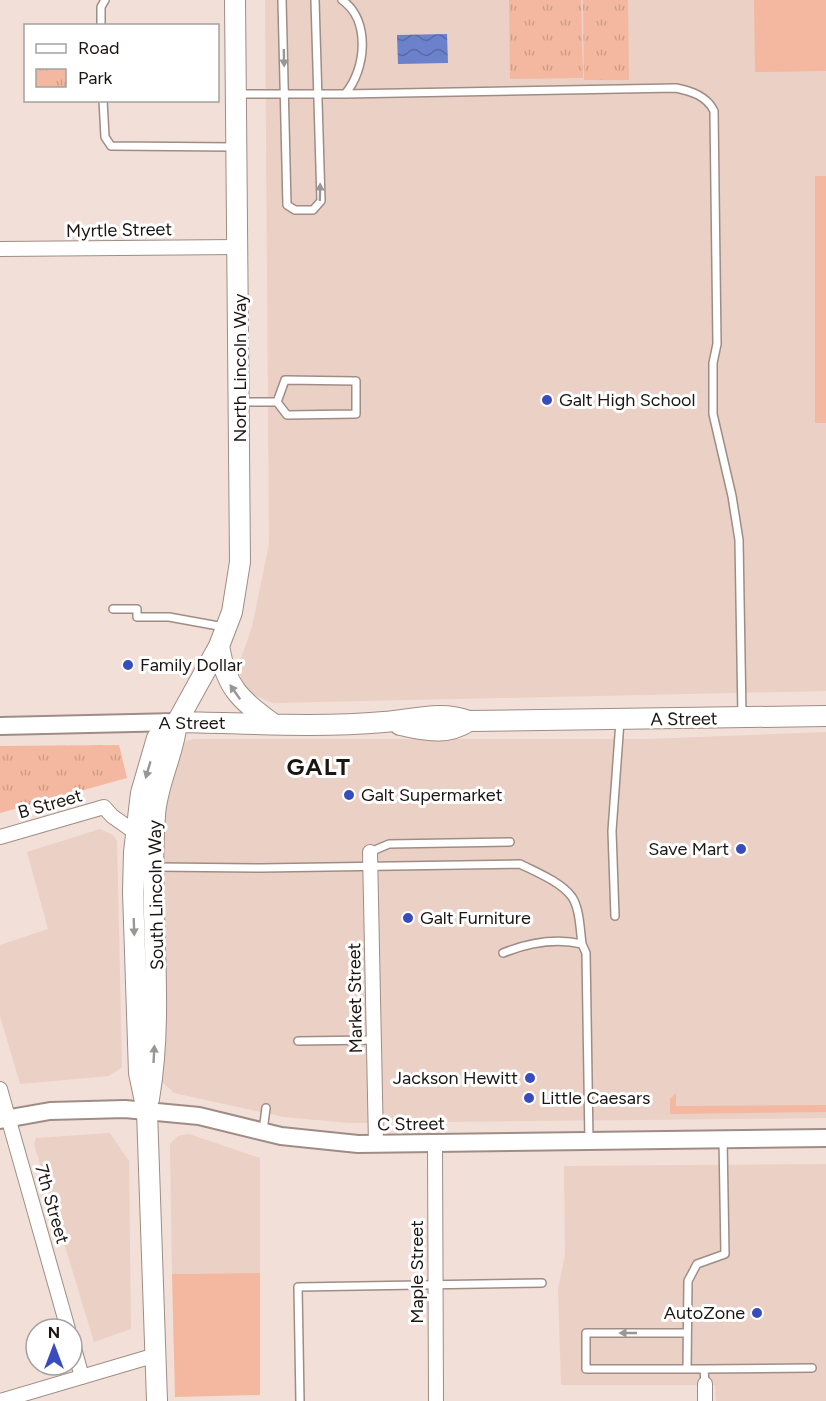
<svg xmlns="http://www.w3.org/2000/svg" width="826" height="1401" viewBox="0 0 826 1401" font-family="Figtree,sans-serif">
	<style>
		.built { fill: #ebd0c5 }
		.green { fill: #f3b89f }
		.park { fill: url(#park-tufts) }
		.water { fill: url(#water-waves) }
		.lines { fill: none; stroke-linecap: round; stroke-linejoin: round }
		.service-casing { stroke: #9f8d85; stroke-width: 10 }
		.minor-casing { stroke: #9f8d85; stroke-width: 16 }
		.tertiary-casing { stroke: #9f8d85; stroke-width: 20 }
		.secondary-casing { stroke: #9f8d85; stroke-width: 22 }
		.service { stroke: #fff; stroke-width: 7 }
		.minor { stroke: #fff; stroke-width: 14 }
		.tertiary { stroke: #fff; stroke-width: 16 }
		.secondary { stroke: #fff; stroke-width: 20 }
		.oneway { fill: #999695 }
		.poi-dot { fill: #394cbe; stroke: #fff; stroke-width: 2 }
		.labels { text-anchor: middle; stroke-width: 6; stroke-linejoin: round; paint-order: stroke }
		.street-label { font-size: 18px; fill: #1c1613; stroke: #fff }
		.poi-label { font-size: 18px; fill: #1c1613; stroke: #fff; text-anchor: start }
		.district-label { font-size: 24px; font-weight: bold; letter-spacing: 1.5px; fill: #1c1613; stroke: #fff }
	</style>
	<defs>
		<pattern id="park-tufts" width="24" height="20" patternUnits="userSpaceOnUse" patternTransform="scale(1.5)"><rect width="24" height="20" fill="#f3b89f"/><path d="M3 7l-1-3M5 7V3M7 7l1-3M15 17l-1-3M17 17v-4M19 17l1-3" fill="none" stroke="#d09d88"/></pattern>
		<pattern id="water-waves" width="16" height="10" patternUnits="userSpaceOnUse" patternTransform="scale(1.5)"><rect width="16" height="10" fill="#6c81cb"/><path d="M0 5q4-4 8 0t8 0" fill="none" stroke="#5869a4"/></pattern>
	</defs>
	<rect width="100%" height="100%" fill="#f2dfd7"/>
	<path class="built" d="M265,0H826V691L273,703L254,695L244,684L240,676V661L252,627L269,544Z
		M826,732V1118L349,1123L284,1117L174,1093L160,1080L165,796L178,752L186,741L194,739H648Z
		M100,829L113,835L117,841L122,1067L109,1076L20,1084L0,1016V945L48,929L27,852Z
		M110,1133L129,1161L131,1329L94,1342L34,1144L36,1138Z
		M189,1134L260,1158V1273L172,1274L170,1144L178,1136Z
		M826,1164V1401H716L715,1385H561L558,1289L565,1255L564,1166Z"/>
	<path class="green" d="M754,0H826V71L755,72Z
		M815,176H826V423H815Z
		M676,1093V1106L826,1105V1112L670,1114V1099Z
		M260,1273V1395L175,1397L172,1274Z"/>
	<path class="park" d="M509,0H581L583,78L510,79Z
		M583,0H628L629,80H584Z
		M119,745L127,778L0,813V746Z"/>
	<path class="water" d="M447,34L448,63L398,64L397,35Z"/>
	<g class="lines">
		<g class="service-casing">
			<path id="service" d="M282,0L287,205L295,210H313L321,201L315,0
				M101,26V7L105,0
				M237,94H345C366,70 371,20 342,0
				M345,94L676,88C691,91 707,96 714,111L717,344L713,363V414L732,496L739,540L742,716
				M103,100L105,137L111,146L234,147
				M240,402H277L287,415L356,414V381L285,380L277,402
				M113,609H137V617H169L224,627
				M370,852L389,844L510,842
				M156,867L261,868L520,864C536,872 561,882 572,897C580,909 580,930 582,944
				M615,916L612,831L620,721
				M503,953C528,943 556,938 582,944L586,953L589,1141
				M298,1041L374,1040
				M263,1131L266,1108
				M686,1333H586V1369H687
				M704,1369H687L688,1281L697,1264L725,1254L723,1139
				M705,1384L704,1369L812,1368
				M300,1401L298,1287L542,1283"/>
		</g>
		<g class="minor-casing">
			<path id="minor" d="M0,249L238,247
				M0,837L104,807L112,816L136,833
				M370,852L376,1144
				M0,1089L68,1329
				M435,1144L436,1401
				M72,1341L82,1377
				M705,1384V1401
				M0,1401L156,1355"/>
		</g>
		<g class="tertiary-casing">
			<path id="tertiary" d="M0,726L177,722
				M0,1120L50,1111L125,1109L199,1116L281,1136L358,1144L826,1138"/>
		</g>
		<g class="secondary-casing">
			<path id="secondary" d="M219,646C226,688 240,699 272,723
				M177,722C245,723 315,728 384,722C413,720 440,710 469,721L826,716
				M400,725C426,730 446,736 469,721
				M149,1099C165,1005 148,910 155,815C157,783 174,754 177,722
				M157,1401L147,1111L139,1073L133,892L134,852L141,793L157,738L177,722L219,646L232,612L240,562L235,0"/>
		</g>
		<use href="#service" class="service"/>
		<use href="#minor" class="minor"/>
		<use href="#tertiary" class="tertiary"/>
		<use href="#secondary" class="secondary"/>
	</g>
	<defs><path id="oneway-solid" d="M-6-.8H1V-3.2L6.5 0L1 3.2V.8H-6Z" transform="scale(1.5)"/></defs>
	<g class="oneway">
		<use href="#oneway-solid" transform="translate(284 58) rotate(89)"/>
		<use href="#oneway-solid" transform="translate(320 192) rotate(-89)"/>
		<use href="#oneway-solid" transform="translate(235 692) rotate(-125)"/>
		<use href="#oneway-solid" transform="translate(148 770) rotate(106)"/>
		<use href="#oneway-solid" transform="translate(134 927) rotate(88)"/>
		<use href="#oneway-solid" transform="translate(154 1054) rotate(-87)"/>
		<use href="#oneway-solid" transform="translate(628 1333) rotate(180)"/>
	</g>
	<g class="poi-dot">
		<circle cx="547" cy="400" r="6"/>
		<circle cx="128" cy="665" r="6"/>
		<circle cx="349" cy="795" r="6"/>
		<circle cx="741" cy="849" r="6"/>
		<circle cx="408" cy="918" r="6"/>
		<circle cx="530" cy="1078" r="6"/>
		<circle cx="529" cy="1098" r="6"/>
		<circle cx="757" cy="1313" r="6"/>
	</g>
	<g class="labels">
		<g class="street-label">
			<text transform="translate(119 230) rotate(-1)" y="6">Myrtle Street</text>
			<text transform="translate(240 368) rotate(-90)" y="6">North Lincoln Way</text>
			<text transform="translate(684 719) rotate(-1)" y="6">A Street</text>
			<text x="192" y="729">A Street</text>
			<text transform="translate(50 804) rotate(-16)" y="6">B Street</text>
			<text transform="translate(156 895) rotate(-91)" y="6">South Lincoln Way</text>
			<text transform="translate(355 998) rotate(-91)" y="6">Market Street</text>
			<text transform="translate(411 1124) rotate(-1)" y="6">C Street</text>
			<text transform="translate(52 1204) rotate(74)" y="6">7th Street</text>
			<text transform="translate(417 1272) rotate(-90)" y="6">Maple Street</text>
		</g>
		<g class="poi-label">
			<text x="559" y="406">Galt High School</text>
			<text x="140" y="671">Family Dollar</text>
			<text x="361" y="801">Galt Supermarket</text>
			<text x="729" y="855" text-anchor="end">Save Mart</text>
			<text x="420" y="924">Galt Furniture</text>
			<text x="518" y="1084" text-anchor="end">Jackson Hewitt</text>
			<text x="541" y="1104">Little Caesars</text>
			<text x="745" y="1319" text-anchor="end">AutoZone</text>
		</g>
		<g class="district-label">
			<text x="319" y="775">GALT</text>
		</g>
	</g>
	<rect x="24" y="24" width="195" height="78" fill="#ffffff" stroke="#a4a2a1" stroke-width="1.5"/>
	<rect x="36" y="44" width="30" height="9" fill="#ffffff" stroke="#a4a2a1" stroke-width="1.5"/>
	<text x="78" y="54" font-size="18" fill="#1c1613">Road</text>
	<rect x="36" y="69" width="30" height="18" fill="url(#park-tufts)" stroke="#a4a2a1" stroke-width="1.5"/>
	<text x="78" y="84" font-size="18" fill="#1c1613">Park</text>
	<g transform="translate(54 1347)"><circle r="28" fill="#ffffff" stroke="#a4a2a1" stroke-width="1.5"/>
	<path d="M0-4.5L10 22L0 15L-10 22Z" fill="#394cbe"/>
	<text y="-9" font-size="16" font-weight="bold" text-anchor="middle" fill="#1c1613">N</text>
	</g>
</svg>
